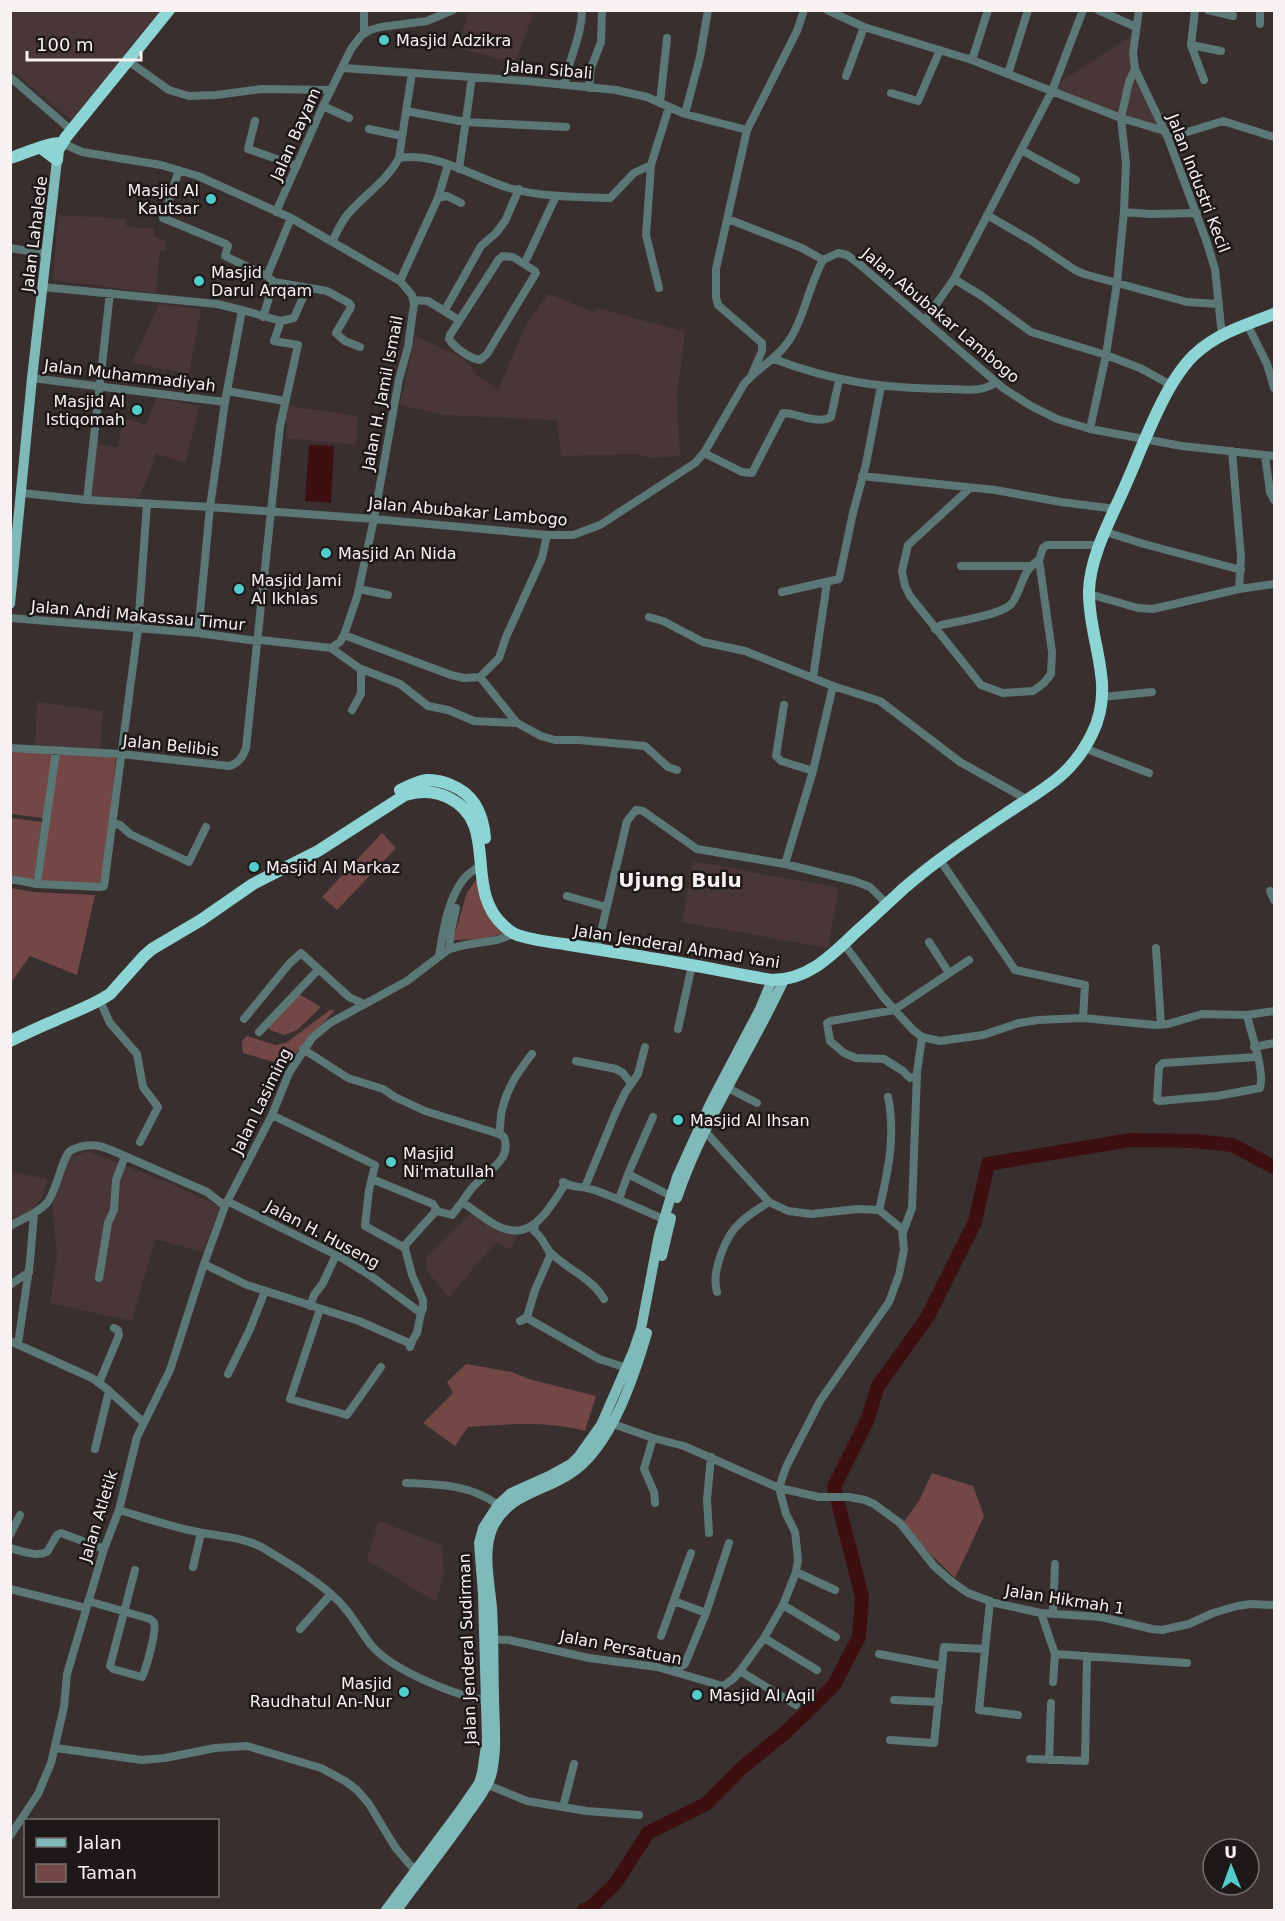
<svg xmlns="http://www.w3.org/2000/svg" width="1285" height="1921" viewBox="0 0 1285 1921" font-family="'DejaVu Sans',sans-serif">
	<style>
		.built { fill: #493737 }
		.green { fill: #724746 }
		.water { fill: #3d0f11 }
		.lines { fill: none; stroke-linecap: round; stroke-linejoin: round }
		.river { stroke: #3d0f11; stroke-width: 14 }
		.minor { stroke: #5b7776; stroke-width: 8 }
		.major { stroke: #7fbab9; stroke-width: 10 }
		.highway { stroke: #8dd5d4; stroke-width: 12 }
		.poi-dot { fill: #52cdcc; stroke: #1e1919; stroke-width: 2 }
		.labels { text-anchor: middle; stroke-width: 5; stroke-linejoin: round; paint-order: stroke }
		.poi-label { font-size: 16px; fill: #f8f1f1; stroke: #1e1919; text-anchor: start }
		.street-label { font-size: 16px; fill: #f8f1f1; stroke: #1e1919 }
		.quarter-label { font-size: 20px; font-weight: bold; fill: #f8f1f1; stroke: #1e1919 }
	</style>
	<rect width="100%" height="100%" fill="#3a2f2f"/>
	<path class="built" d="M518,10L533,14L515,63L458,48L468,11Z
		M10,11H162L74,122L11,70Z
		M1137,32L1133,53L1169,141L1121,118L1048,90Z
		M58,215L126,219V226L154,229V236L165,241L166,251L160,250L156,293L53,280Z
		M548,294L594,312L598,308L685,332L677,397L680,456L651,458L636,454L561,456L557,420L445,415L400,405L415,336L463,358L478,376L498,390L525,327Z
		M159,304L201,309L189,374L132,363Z
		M156,398L200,406L185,463L155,453L153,465L137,501L89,497L96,444L118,447L124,418L146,425Z
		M290,406L358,416L356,445L286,438L288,426L284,420Z
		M37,702L103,711L100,751L35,746Z
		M693,861L839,888L828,948L682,922Z
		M87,1151L172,1184L220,1207L203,1252L155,1239L132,1321L50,1303L57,1256L52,1202L69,1158Z
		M11,1172L48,1179L41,1199L32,1209L11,1221Z
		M472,1212L519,1232L510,1250L496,1242L449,1297L426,1270V1257Z
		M379,1521L442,1545L444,1572L436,1602L367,1560Z"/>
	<path class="green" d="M11,749L53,753L44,818L11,814Z
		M58,754L116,757L103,885L38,881Z
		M11,818L42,822L33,882L11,878Z
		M382,833L396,848L337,910L322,897Z
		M477,879L506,933L481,939L453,940L467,892Z
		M11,888L33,892L95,895L77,975L30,956L12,981L11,980Z
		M299,994L321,1007L297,1030L284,1035L270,1030L268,1026Z
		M330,1010H335L285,1065L243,1053L242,1041L247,1036L275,1045L286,1043Z
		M466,1364L512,1372L529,1379L596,1396L585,1431C546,1421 508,1424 468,1427L455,1446L423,1423L453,1393L447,1382Z
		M932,1473L973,1486L984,1516L955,1578L926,1550L903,1523L919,1501Z"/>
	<path class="water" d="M309,445L334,446L331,503L305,501Z"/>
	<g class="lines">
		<path class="river" d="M584,1910L590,1908L615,1884L648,1833L706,1804L744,1766L786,1732L834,1685L859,1637L862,1597L834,1487L867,1421L878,1386L927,1318L975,1222L988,1164L1130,1140L1195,1141L1232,1145L1274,1167"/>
		<path class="minor" d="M364,10V33
			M827,10L864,27L972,60L1121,118L1165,131
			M1098,10L1136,27
			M1139,10L1133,53L1135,69L1168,138L1206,240L1215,269L1222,336
			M1195,10L1191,45L1204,80
			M1208,10L1233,16
			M1260,10V24
			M1191,45L1221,51
			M972,60L988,10
			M128,61L169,90L189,96L216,95L261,89L331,90
			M343,68L527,81L616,90L647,97L685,114L747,130
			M412,73L406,111L465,122L566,127
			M1008,74L1028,10
			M846,76L864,27
			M10,77L71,130
			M565,85C568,59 582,37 582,10
			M589,88L591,68L601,42L602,10
			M891,93L918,101L940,50
			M660,103L667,38
			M323,106L349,118
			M685,114L700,57L708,10
			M255,121L248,149L297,166
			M369,129L402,136
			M1168,138L1223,121L1274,137
			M1021,150L1076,180
			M399,158C438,152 473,177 509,188C541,197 576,197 610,198L634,173L651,165
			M459,169L472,77
			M179,170L163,218L226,244L228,246L225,256L267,276L274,282L327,291L349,303L351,306L350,309L336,333L345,341L360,347
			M438,198L448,165
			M276,212L323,106L351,49L361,36L370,30L381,27L427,21L453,10
			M1124,212L1150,214L1197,213
			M987,215L1032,241L1075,270L1084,274L1187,302L1219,304
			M728,219L802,248L823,260
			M332,242C337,232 341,222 348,214C365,194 387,181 399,158L406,111
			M10,248L47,254
			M503,256L513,257L535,271L536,273L487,354L480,360C469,358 455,348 449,339L450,335L499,259Z
			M527,258L556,196
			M267,276L291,218
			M954,279L982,296L1031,332L1106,355L1140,368L1171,385
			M400,281L438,198L447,196L461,203
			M43,287L217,304L242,310L225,402L210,507L198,633
			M659,288L646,235L651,165L669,107
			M413,300L428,301L459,320
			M242,310L281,321
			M445,310L481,246L496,233L505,221L519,189
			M263,317L274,282
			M925,320L954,279L1052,91L1083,10
			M1247,324L1267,364L1274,388
			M774,359C834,382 882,388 947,389C963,389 983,393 996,382
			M752,374L762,351V343L718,305L716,297V269L747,130L797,31L804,10
			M32,378L225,402
			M227,391L285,401
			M1090,429L1106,355L1117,283L1124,212L1126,163L1121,118L1129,82L1135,69
			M1232,451L1241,557L1239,589
			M704,453L742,472L752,473L783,413C798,413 817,425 831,417L839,380
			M1265,455L1270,492L1274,500
			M862,476L995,490L1061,502L1116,509
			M970,488L908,545L902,571L905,586L910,596L981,685L1003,693L1033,691L1044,683L1051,674L1052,652L1039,560
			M22,493L87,500L210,507L374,519L547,535H573L600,525L695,463L704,453L744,384C757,368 776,360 788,342C804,319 809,285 823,260L838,253L847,255L858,263L1003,388L1031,406L1057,419L1090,429L1182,446L1274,456
			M87,500L110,293
			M1106,532L1144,544L1241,570
			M961,566H1029
			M359,589L388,595
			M782,592L839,579L853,513L866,464L881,386
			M1089,594L1138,608L1153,609L1239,589L1274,584
			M649,617L663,621L703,642L745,651L833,686L813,771L785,864
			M10,618L198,633L257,641L261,640L331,648L340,642L344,635L357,597L374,519L399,379L408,347L414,304L412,295L400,281L291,218L198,176L161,165L82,152L62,143
			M935,629L941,625C956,622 1005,614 1012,603C1023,588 1021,571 1039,560L1043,548L1047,545H1100
			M344,635L451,675L464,678L480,677L499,658L506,637L542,558L547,535
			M331,648L359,668L400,684L428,706L448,710L474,721L517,723
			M480,677L517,723L541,736L555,740H579L645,746L668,767L677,770
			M813,678L827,582
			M833,686L880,701L960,762L1028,800
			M1103,697L1152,692
			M784,705L776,756L781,761L813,771
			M352,710L361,694V670
			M10,748L121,754L229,766C238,764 243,757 246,748L280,426L298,345L274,341L281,321L294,318L307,288
			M1084,748L1149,773
			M112,823L120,825L130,834L189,862L206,827
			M940,860L1015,970L1085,985L1083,1018
			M10,879L37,884L100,887L104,886L138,628L147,504
			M37,884L56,752
			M1270,891L1274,900
			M567,896L606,907
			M929,942L949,973
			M844,944L883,997L913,1030L922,1037L940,1041L983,1035L1019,1023L1038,1020L1083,1018L1155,1025L1168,1024L1202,1014L1247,1015L1274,1011
			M1156,948L1161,1025
			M449,949L451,931L456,908
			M597,949L627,821L636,810L643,811L697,849L785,864L854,881L870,887L887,904
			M439,956C443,932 447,901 463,880C467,874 474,870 481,865
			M100,1001L110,1023L137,1054L143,1087L158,1107L140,1142
			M1247,1015C1251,1034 1265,1070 1260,1088L1217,1096L1159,1101L1157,1100L1159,1067L1163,1063L1257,1057
			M244,1019L289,964L301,953L349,997L364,1004
			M678,1029L692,965
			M259,1032L318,970
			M1254,1047L1274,1043
			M303,1049L348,1078L383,1089L395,1097L425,1111L499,1134C501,1126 500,1118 502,1110C507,1088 518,1072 532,1054
			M576,1061L616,1069L623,1073L631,1084
			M917,1076L910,1078L903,1071L884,1059L856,1058L844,1053L830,1041L827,1023L831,1021L894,1010L969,960
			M728,1088L757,1103
			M272,1115L375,1165L369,1190L365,1226L405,1248
			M628,1174L653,1117
			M585,1187L615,1114L625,1093L638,1074L645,1047
			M619,1199L628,1174L671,1196
			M227,1201L342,1258L371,1276L421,1313L423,1308V1300L412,1275L405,1248L406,1244L434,1213L436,1209L433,1204L372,1179
			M462,1202C467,1195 471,1188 477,1183C490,1169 512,1159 504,1137L499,1134
			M879,1210C888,1172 896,1135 888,1097
			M434,1213L437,1211L452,1215L462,1202C471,1208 480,1215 489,1221C528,1247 545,1215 564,1186L563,1182C573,1188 582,1186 594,1190C618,1198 640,1209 663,1219
			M535,1225L534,1231C543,1237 544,1246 551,1253C568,1270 592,1278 604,1299
			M10,1226C22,1219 38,1213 47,1203C57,1190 62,1158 70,1151C74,1148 79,1147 83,1146C94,1144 101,1146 111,1150L207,1192L225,1206
			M903,1232L912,1208L917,1072L922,1037
			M204,1264L247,1285L359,1321L409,1343L410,1347L413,1339L417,1333L421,1313
			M99,1278L108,1223L114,1210L116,1180L125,1156
			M10,1285L29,1272
			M717,1292C711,1273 725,1235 741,1222C749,1214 760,1208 769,1202
			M310,1306L314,1295L323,1283L336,1255
			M320,1309L290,1399L347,1415L381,1367
			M523,1319L527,1317L535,1290L550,1256L549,1252
			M520,1321L527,1318L599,1359L630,1369
			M10,1341L92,1378L107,1389L143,1422
			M18,1344L30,1262L34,1213
			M228,1374L250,1329L265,1291
			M99,1383L119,1335L118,1330L114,1328
			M613,1424L653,1438L684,1446L779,1488L819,1497H849L865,1500L874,1504L900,1523L934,1566L951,1581L968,1593L995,1603L1041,1613L1101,1617L1152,1629L1162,1630L1189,1624L1213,1613L1237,1606L1251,1604L1274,1605
			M653,1438L644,1469L654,1492L655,1503
			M95,1449L109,1391
			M406,1483C438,1484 472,1485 498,1505
			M119,1510C146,1518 171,1527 198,1532C222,1537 248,1537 268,1551C290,1564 313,1578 332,1595C349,1609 358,1628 371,1645C393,1671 456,1696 489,1701
			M709,1533L707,1499L711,1457
			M10,1535L20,1515
			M10,1548C22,1551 35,1557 47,1552L57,1535L61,1533L104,1549
			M193,1567L201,1533
			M796,1572L835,1590
			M10,1589L86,1608
			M88,1601L150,1619C151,1620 153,1621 154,1623C157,1631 146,1669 142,1677L113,1669L110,1666L135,1570
			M674,1601L706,1613
			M990,1601L979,1710L1018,1715
			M783,1605L836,1637
			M1041,1613L1055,1654L1187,1663
			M1053,1613L1055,1564
			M300,1629L331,1594
			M661,1636L691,1553
			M764,1638L817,1670
			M488,1639L509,1640L589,1658L657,1667L723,1686L733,1679L740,1671L764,1638L783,1605L796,1572L798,1559L795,1532L786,1514L779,1488L786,1467L820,1401L889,1302L899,1275L904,1250L902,1229L879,1210L858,1209L811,1214L788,1211L769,1202L702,1128
			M879,1654L942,1666
			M673,1671L685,1664L706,1613L729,1543
			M740,1671L796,1705
			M1053,1682L1055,1654
			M894,1700L939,1702
			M890,1740L934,1743L944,1647L985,1649
			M56,1748L142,1760L165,1758L215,1748L247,1746L321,1768L345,1781L357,1790L369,1804L395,1847L411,1866L418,1869
			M1030,1759L1085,1761L1087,1656
			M1049,1760L1051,1703
			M488,1785L527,1801L587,1811L639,1815
			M563,1807L574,1764
			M10,1836L38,1794L51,1763L64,1707L67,1674L104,1549L119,1510L137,1437L170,1370L204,1264L225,1206L272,1115L289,1073L312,1038L330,1023L407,981L449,949L465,945L497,940L514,934"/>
		<path class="major" d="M10,604L32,378L57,160
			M677,1198C703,1121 750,1053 784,980
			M662,1256L671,1218
			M386,1910L459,1812L479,1783L482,1773L487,1739L483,1594L479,1543L483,1528L498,1505L511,1493L551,1475L571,1464L579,1456L601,1425L633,1352L641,1329L659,1235L677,1177L711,1102L760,1009L772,980
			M397,1910C421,1877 447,1845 470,1811C477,1801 487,1789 491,1776C498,1750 494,1722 494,1695C493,1666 494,1637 492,1608C490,1582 482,1552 493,1527C509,1494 543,1492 570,1474C611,1448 634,1377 647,1333"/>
		<path class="highway" d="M41,148L57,160L58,150L66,137L169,10
			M10,158C23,154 50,142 62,143
			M400,790C408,786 418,781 427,780C435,780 444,782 451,785C474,794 483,813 485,838
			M10,1041C25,1034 39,1027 54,1021C73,1012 92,1006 110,994L144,956L152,949L201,920L253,884L318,851L405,795C421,790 435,791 449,798C501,824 462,889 504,926C507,929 511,932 515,934C530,940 549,942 564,944C593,949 622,953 650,958C691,964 731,973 772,980C808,980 831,956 856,932C872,918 888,903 903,889C936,860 974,835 1010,811C1046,787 1072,775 1092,734C1117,684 1088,641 1089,591C1090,555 1112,517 1126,484C1143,446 1164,384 1194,355C1216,334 1247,324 1274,314"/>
	</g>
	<g class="poi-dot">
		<circle cx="384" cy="40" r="6"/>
		<circle cx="211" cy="199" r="6"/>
		<circle cx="199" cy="281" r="6"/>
		<circle cx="137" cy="410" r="6"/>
		<circle cx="326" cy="553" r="6"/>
		<circle cx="239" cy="589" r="6"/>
		<circle cx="254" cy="867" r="6"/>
		<circle cx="678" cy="1120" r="6"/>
		<circle cx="391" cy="1162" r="6"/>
		<circle cx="404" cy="1692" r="6"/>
		<circle cx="697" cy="1695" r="6"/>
	</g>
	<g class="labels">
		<g class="poi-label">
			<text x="396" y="46">Masjid Adzikra</text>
			<text x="199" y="196" text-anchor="end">Masjid Al<tspan x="199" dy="18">Kautsar</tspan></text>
			<text x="211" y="278">Masjid<tspan x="211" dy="18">Darul Arqam</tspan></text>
			<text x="125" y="407" text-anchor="end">Masjid Al<tspan x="125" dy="18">Istiqomah</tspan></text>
			<text x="338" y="559">Masjid An Nida</text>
			<text x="251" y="586">Masjid Jami<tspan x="251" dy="18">Al Ikhlas</tspan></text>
			<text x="266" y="873">Masjid Al Markaz</text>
			<text x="690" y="1126">Masjid Al Ihsan</text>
			<text x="403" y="1159">Masjid<tspan x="403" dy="18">Ni'matullah</tspan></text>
			<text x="392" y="1689" text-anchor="end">Masjid<tspan x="392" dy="18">Raudhatul An-Nur</tspan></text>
			<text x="709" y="1701">Masjid Al Aqil</text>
		</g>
		<g class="street-label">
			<text transform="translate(549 69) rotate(5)" y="6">Jalan Sibali</text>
			<text transform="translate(295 134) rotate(-66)" y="6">Jalan Bayam</text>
			<text transform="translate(1199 183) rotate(69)" y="6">Jalan Industri Kecil</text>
			<text transform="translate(34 234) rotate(-83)" y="6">Jalan Lahalede</text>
			<text transform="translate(941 315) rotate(40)" y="6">Jalan Abubakar Lambogo</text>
			<text transform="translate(130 375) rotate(7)" y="6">Jalan Muhammadiyah</text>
			<text transform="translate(382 393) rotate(-79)" y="6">Jalan H. Jamil Ismail</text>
			<text transform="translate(468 511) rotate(5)" y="6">Jalan Abubakar Lambogo</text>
			<text transform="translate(138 615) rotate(5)" y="6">Jalan Andi Makassau Timur</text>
			<text transform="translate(171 745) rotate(6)" y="6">Jalan Belibis</text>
			<text transform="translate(677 946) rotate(9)" y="6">Jalan Jenderal Ahmad Yani</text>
			<text transform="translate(261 1101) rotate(-64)" y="6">Jalan Lasiming</text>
			<text transform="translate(323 1234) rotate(28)" y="6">Jalan H. Huseng</text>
			<text transform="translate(98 1516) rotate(-73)" y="6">Jalan Atletik</text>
			<text transform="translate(1065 1599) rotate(9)" y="6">Jalan Hikmah 1</text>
			<text transform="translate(621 1647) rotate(11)" y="6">Jalan Persatuan</text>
			<text transform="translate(467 1649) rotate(-92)" y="6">Jalan Jenderal Sudirman</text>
		</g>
		<g class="quarter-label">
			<text x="680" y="887">Ujung Bulu</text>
		</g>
	</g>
	<rect width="1285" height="1921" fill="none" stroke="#f8f1f1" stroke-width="24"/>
	<rect x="24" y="1819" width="195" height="78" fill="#1e1919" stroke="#756f6f" stroke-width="1.5"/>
	<rect x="36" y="1838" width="30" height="9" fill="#7fbab9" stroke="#756f6f" stroke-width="1.5"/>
	<text x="78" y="1849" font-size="18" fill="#f8f1f1">Jalan</text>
	<rect x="36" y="1864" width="30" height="18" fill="#724746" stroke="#756f6f" stroke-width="1.5"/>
	<text x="78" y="1879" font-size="18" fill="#f8f1f1">Taman</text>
	<g transform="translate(1231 1867) rotate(359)"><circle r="28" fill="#1e1919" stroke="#756f6f" stroke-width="1.5"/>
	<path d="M0-4.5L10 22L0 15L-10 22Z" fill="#52cdcc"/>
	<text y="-9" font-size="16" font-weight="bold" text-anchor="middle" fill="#f8f1f1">U</text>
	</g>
	<path d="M27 51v9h114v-9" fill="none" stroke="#f8f1f1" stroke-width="3"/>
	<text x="36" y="51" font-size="18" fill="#f8f1f1" stroke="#1e1919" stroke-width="4.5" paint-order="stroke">100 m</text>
</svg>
